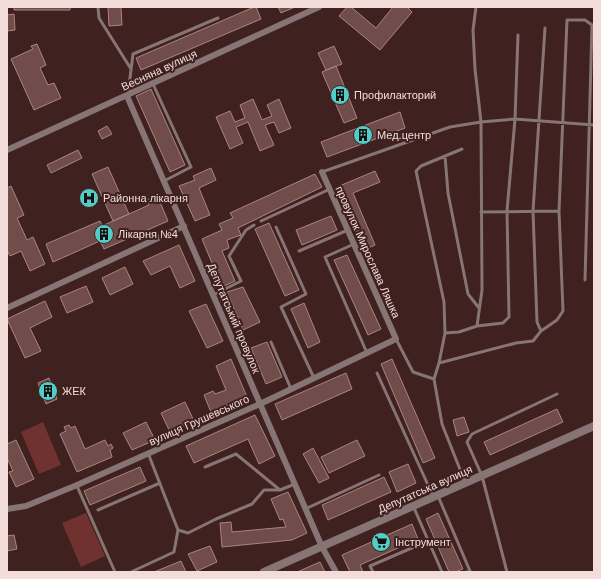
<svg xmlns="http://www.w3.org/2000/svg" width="601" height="579" viewBox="0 0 601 579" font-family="Arial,sans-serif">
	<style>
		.green { fill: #70322f }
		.building { fill: #704d4a; stroke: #ab8481 }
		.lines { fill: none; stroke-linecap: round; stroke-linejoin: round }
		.service { stroke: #867574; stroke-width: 3 }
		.minor { stroke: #867574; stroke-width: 6 }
		.tertiary { stroke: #867574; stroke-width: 8 }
		.labels { text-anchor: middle; stroke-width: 4; stroke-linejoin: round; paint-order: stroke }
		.street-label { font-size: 11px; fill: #f2dddb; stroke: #3f211f }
		.poi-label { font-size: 11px; fill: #f2dddb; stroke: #3f211f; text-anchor: start }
	</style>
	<rect width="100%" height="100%" fill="#3f211f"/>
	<path class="green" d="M43,422L61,465L39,474L21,432Z
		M86,513L105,556L81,567L62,523Z"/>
	<path class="building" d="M14,7H70V10H14Z
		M108,7H121L122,25L109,26Z
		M254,7H256L261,19L141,70L136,58Z
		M278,7H295L281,13Z
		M347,7H351L376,28L393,7H407L412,12L380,50L339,16Z
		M14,14L15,30L7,31V15Z
		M37,44L46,65L40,68L48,85L54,83L61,98L34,110L11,59L33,49L31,46Z
		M334,46L342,64L326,70L318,53Z
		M336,66L357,118L344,123L322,72Z
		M151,89L185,165L170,172L136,96Z
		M253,99L262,120L272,116L267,105L279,99L291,128L279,133L274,122L265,125L274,145L260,151L248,122L236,127L243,143L230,149L216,117L230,111L235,122L245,118L240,105Z
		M400,112L405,128L327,157L321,142Z
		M107,126L112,134L102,139L98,131Z
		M78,150L82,158L51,173L47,165Z
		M108,167L129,214L113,221L92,174Z
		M211,168L216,180L199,188L210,215L195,221L179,186L195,180L193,176Z
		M375,171L380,182L353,193L375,245L364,250L337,187Z
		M315,174L322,187L238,228L241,235L227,240L229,248L222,251L235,281L222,287L202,239L222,230L219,224L233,218L230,213Z
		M11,186L24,215L17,218L27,240L33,237L45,264L30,271L21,251L10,256L7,250V188Z
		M157,195L168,221L104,249L100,241L53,262L46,244L100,221L102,226L149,205L147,200Z
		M331,216L337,230L302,245L296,230Z
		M269,223L299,290L285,296L255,229Z
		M179,245L195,281L180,288L170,266L151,275L143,261Z
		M347,255L381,329L368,335L334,260Z
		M125,267L133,284L110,295L102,278Z
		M86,286L93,302L67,313L60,297Z
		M243,287L260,322L243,330L227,292Z
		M45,301L52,317L30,328L41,351L25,358L7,319Z
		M304,303L320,342L308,348L291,309Z
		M206,304L223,341L207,348L189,311Z
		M267,342L282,377L266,384L251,348Z
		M231,359L247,397L211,412L204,395L213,391L215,394L226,390L216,366Z
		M392,359L435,458L423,463L381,364Z
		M346,373L352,389L282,420L275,404Z
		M49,378L57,399L46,404L38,383Z
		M185,402L194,421L170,432L161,413Z
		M557,409L563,422L490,455L484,442Z
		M255,415L275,456L259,464L248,439L194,463L186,446Z
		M464,417L469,432L457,436L453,420Z
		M146,422L155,440L132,450L123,433Z
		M69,425L71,428L75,426L85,449L105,440L108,446L111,444L113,448L110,450L112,457L77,472L60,434L66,431L64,427Z
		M16,440L34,479L16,487L9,472L13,471L7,458V444Z
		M357,440L365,456L329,473L321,457Z
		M313,448L329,478L319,483L303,454Z
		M408,464L416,483L397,492L389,472Z
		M140,467L146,481L90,505L84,491Z
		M384,477L391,492L328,520L322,505Z
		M288,492L307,533L292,540L222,547L220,523L231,522L232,532L286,527L283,519L280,520L271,499Z
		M438,513L463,569L455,572H449L426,519Z
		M412,524L418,539L360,565L363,572H350L342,555Z
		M14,535L17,549L7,551V536Z
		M210,546L217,562L197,571L188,554Z
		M181,561L186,572H154Z
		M320,562L325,572H297Z"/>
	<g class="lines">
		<path class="service" d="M98,7L99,18L131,69
			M476,7L473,30L475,69L481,122L482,290L477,326
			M153,84L191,167L164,181
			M128,94L133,54L218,18
			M445,156L448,193L468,294L479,308
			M322,172L450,127L481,122L515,119L594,125
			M481,212L559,211
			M261,221L330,189
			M276,227L306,294L281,307L314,378
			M354,244L325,257L367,353
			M299,251L348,230
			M213,295L241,281L229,256L246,230L254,225
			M541,331L537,322L533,211L545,28
			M445,333L459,332L477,326L503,323L509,317L507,211L515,119L518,35
			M396,339L413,372L434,379L442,424L465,482
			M271,342L291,389
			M439,363L516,343L533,341L541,331L557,320L563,311L559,211L567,20H585L592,25L585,280
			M377,373L433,496
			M434,379L439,363L445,333L444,302L416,171L421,166L462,149
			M205,467L236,454L280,490L295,484
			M77,486L115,572
			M438,496L470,571L467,572
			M414,508L442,572
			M305,509L379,475
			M98,510L160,483
			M178,530L188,533L216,519L252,504L264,490H280
			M131,572L174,552L178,530L148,453
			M373,572L370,566L428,541
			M507,572L482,476L467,442L472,434L557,394"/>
		<path class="minor" d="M127,96L322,547L336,572
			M7,150L319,7
			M7,308L184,226
			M7,509L26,506L77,485L260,404L396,339L322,172"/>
		<path class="tertiary" d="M264,572L594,426"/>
	</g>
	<defs>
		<g id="building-disc" transform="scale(1)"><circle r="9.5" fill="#54cdc7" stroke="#3f211f"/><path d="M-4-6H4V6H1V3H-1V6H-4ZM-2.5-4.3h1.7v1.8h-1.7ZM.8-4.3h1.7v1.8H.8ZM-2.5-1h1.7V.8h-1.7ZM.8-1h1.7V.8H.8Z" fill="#111"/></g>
		<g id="hospital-disc" transform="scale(1)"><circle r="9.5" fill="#54cdc7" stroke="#3f211f"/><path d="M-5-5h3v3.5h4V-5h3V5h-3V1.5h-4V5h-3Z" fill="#111"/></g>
		<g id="supermarket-disc" transform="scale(1)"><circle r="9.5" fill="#54cdc7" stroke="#3f211f"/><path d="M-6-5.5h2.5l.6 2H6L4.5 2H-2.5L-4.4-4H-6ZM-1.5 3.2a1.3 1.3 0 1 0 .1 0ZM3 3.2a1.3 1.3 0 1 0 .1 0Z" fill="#111"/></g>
	</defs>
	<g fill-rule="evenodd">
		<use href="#building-disc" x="340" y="95"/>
		<use href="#building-disc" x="363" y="135"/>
		<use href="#hospital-disc" x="89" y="198"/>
		<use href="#building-disc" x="104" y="234"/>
		<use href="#building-disc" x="48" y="391"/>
		<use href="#supermarket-disc" x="381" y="542"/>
	</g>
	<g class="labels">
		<g class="street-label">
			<text transform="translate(159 70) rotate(-25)" y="4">Весняна вулиця</text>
			<text transform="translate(368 252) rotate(66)" y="4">провулок Мирослава Ляшка</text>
			<text transform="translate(234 318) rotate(67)" y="4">Депутатський провулок</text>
			<text transform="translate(199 420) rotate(-24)" y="4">вулиця Грушевського</text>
			<text transform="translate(425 489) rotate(-24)" y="4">Депутатська вулиця</text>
		</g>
		<g class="poi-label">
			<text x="354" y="99">Профилакторий</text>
			<text x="377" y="139">Мед.центр</text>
			<text x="103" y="202">Районна лікарня</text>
			<text x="118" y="238">Лікарня №4</text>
			<text x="62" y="395">ЖЕК</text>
			<text x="395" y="546">Інструмент</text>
		</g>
	</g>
	<rect width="601" height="579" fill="none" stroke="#f2dddb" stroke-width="16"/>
</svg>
